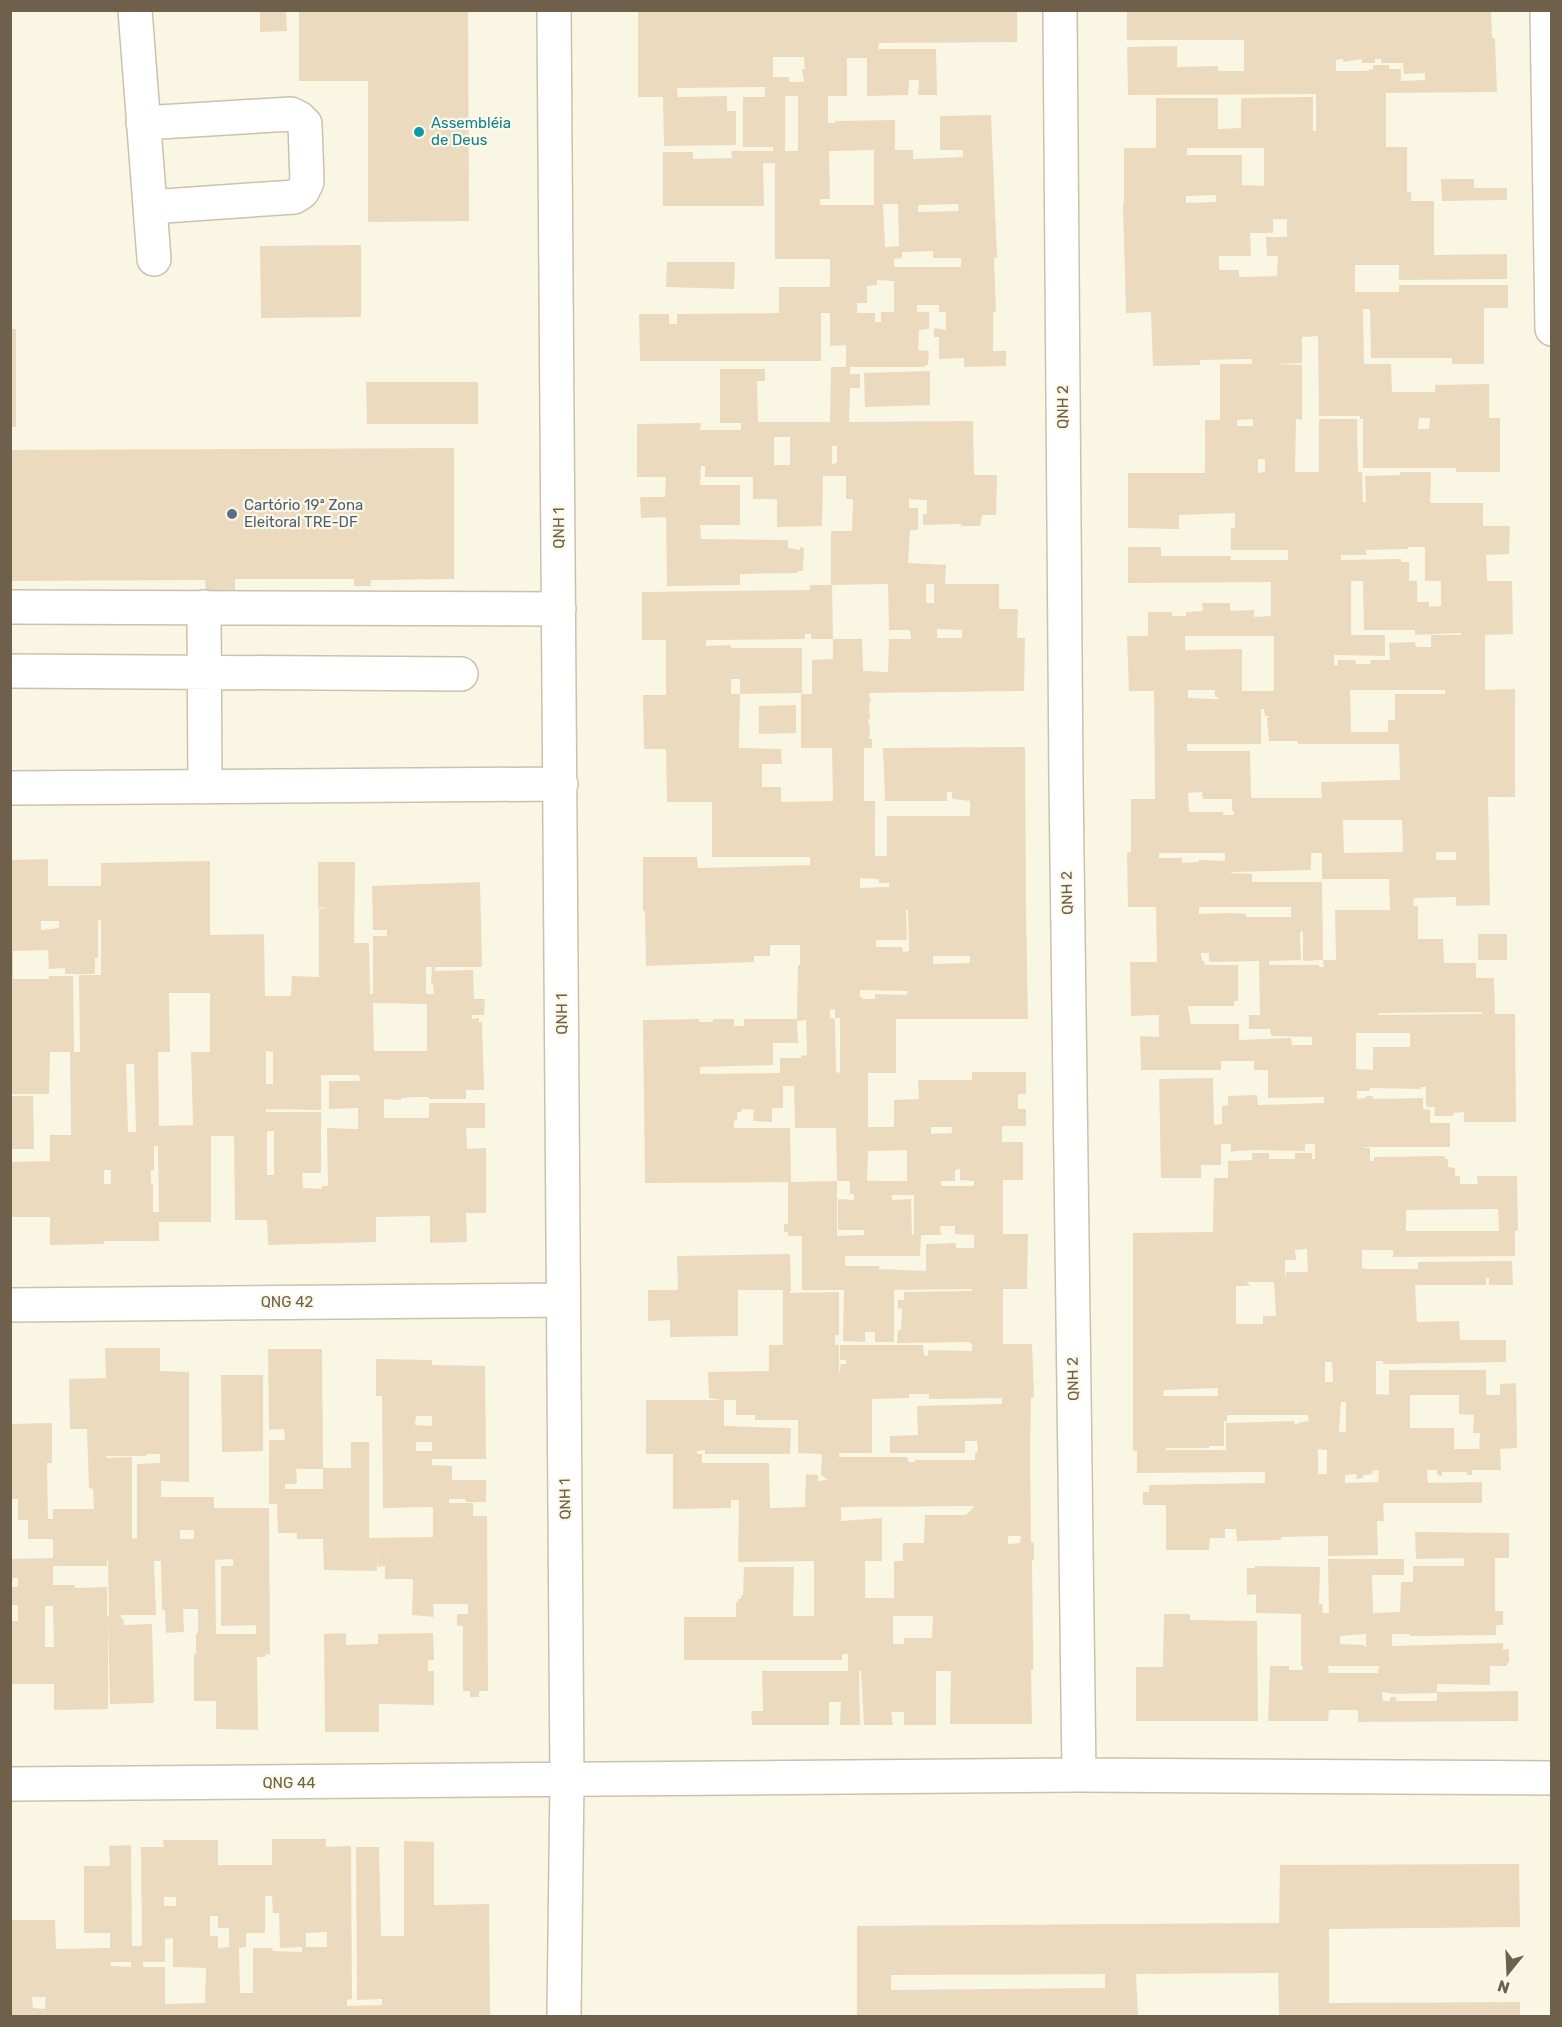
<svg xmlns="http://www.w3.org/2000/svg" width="1562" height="2027" viewBox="0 0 1562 2027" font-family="Rubik,sans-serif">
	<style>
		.building { fill: #ecdabe; fill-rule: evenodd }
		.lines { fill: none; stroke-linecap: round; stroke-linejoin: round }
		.minor-casing { stroke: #ccc1ae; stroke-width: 36 }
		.minor { stroke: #fff; stroke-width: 33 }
		.culture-dot { fill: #0f9aa8; stroke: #fdf9e9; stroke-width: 2 }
		.service-dot { fill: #5c6f8a; stroke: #fdf9e9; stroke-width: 2 }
		.labels { text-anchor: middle; stroke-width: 4.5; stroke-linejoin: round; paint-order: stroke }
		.culture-label { font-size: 15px; fill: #0d838f; stroke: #fdf9e9; text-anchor: start }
		.street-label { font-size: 15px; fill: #6f604c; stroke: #fdf9e9 }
		.service-label { font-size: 15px; fill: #4e5e75; stroke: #fdf9e9; text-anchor: start }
	</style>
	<rect width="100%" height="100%" fill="#f9f6e4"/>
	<path class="building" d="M260,10H286L287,31L260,32Z
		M299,10H468L469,221L368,222V81H299Z
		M638,10H1017V42L879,43L878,49H936L937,95H918L919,80H909L908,95L867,96V58H847V96H828V123H835V121L895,120V150H913V159L963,157V150H940V116L991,115L997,258H994L996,312H993V351H1006V366L964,367V358L939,359V337H934V328L946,330V312H939V305H917V312H929V329L919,330L918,350L929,351L928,365H925V367H850V374H860V388H850L849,422L973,421L974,475H997L996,515H982L980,526H961V524L923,525V514H927V500L909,499V508H918V530H910L908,563L946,565L945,584H999V609H1018L1017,638H1025L1024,691L869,693L871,703H869L870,719H868V723H869L870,731L869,739H872V748H864V801H875V856H887V816H970V801L952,799V792H947V801H885L883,748L1025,747L1026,910L1028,1019H896V1073H868V1127H894V1100L919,1099L918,1080H972V1072H1026V1094H1018V1109H1026V1126H1002V1142H1023V1180H1003V1234H1028L1027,1289H1003V1344H1032L1034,1397L1031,1398L1030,1452L1031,1542L1034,1543V1560H1032L1033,1645V1670H1031L1032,1724H950L951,1671H936V1725H904V1712H891L893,1725H864L861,1671H859L860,1725H840L841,1702H829V1725H752L751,1711H763L762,1671H848V1654H842V1660H684V1617H736V1602H738V1599H741V1595L743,1596L744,1567H794L793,1616H814V1561L738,1562L739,1500H731V1508L673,1509V1454H646V1400H724L709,1398L708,1372L769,1371V1345H783V1290H738V1336L670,1337V1320L648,1321V1290H678L677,1256L790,1254L791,1290L789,1293L839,1292V1335H835V1345H839V1374L841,1364H846V1360H840V1345H923L924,1355L928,1356V1350L972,1351V1344L968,1342L897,1343L898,1330H901L902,1308L898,1309V1300H904V1292L972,1291V1289L894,1290V1342H875V1332H865V1342L843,1341L844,1290H802V1236H788V1232H784V1224H788V1182L645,1183L643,1020L699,1019V1022H713V1019H734V1026H744V1019H797L798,965H800V945H770V956H754V962L646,966L645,911H643V857H697L698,868L810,865V857H712V802H667L666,749H644L643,695H666V640H642V592L810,590V585H831V531H852L853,499H846V476H823L822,526L777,527V499H753V477H705V466H701L700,485H740V525H700L701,539L788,540V548L800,550V547L804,548L803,571H798V573L740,574V585L667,586L666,517L641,518L640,497H665L666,477H637V424L701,423L700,430H741V423H720V369H765V381H757L758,422H830L831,367H846V345L830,346V313H821V361H640L639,314H669V324H677V314L779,313V287H830V259H775V163H763L764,206H663V152H693V159L732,158L731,151H773V147H743V97H765V87L677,88L678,97L727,96V111H736V145L664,146L663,97H638ZM773,57H804L805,69H802L804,82H789V77H773ZM785,96H798V151H785ZM874,150V205H820V199H830L829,151ZM883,204H898L899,246L885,247ZM958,204L959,211L918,212V205ZM933,251V258H961V267H894V259L902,258V252ZM877,280L894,281V312H881V322H875V313H857V303H867V286L877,285ZM774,437H790V465H774ZM832,446H837V463L832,464ZM888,584L889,630H910L911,639H889L888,672L863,671L862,639H833V659L812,660V694H801V748H832L833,801L781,802V787H762V764H782L781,749L739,748L740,694H731V679H740V694L802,693V648H731L730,645L706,646V640L805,639V634H811V639H833L832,585ZM926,584H934V603H926ZM937,629L962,630V638H937ZM860,878L879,879V883H889V887L860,888ZM906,910H908L909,951L903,952L902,947H876V940H907ZM933,956H970V963L933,964ZM860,990L908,991V993L905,995L875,994V999H863V998L860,997ZM830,1009L835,1010V1018H840V1073L836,1072L835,1019L830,1018ZM806,1020L807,1055L801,1056V1058H780V1073L700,1074V1067L773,1065V1043H798L797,1021ZM783,1086H794L795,1128H836L837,1181H850V1194H854V1200L838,1199V1230H864V1235L837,1236V1181L791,1182L790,1128H734V1121L737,1120V1113L742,1111V1109L754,1110L753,1121L772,1122V1108H783ZM931,1127H952V1133L931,1134ZM907,1150V1181H867L868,1151ZM960,1169V1180L974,1181V1186H941V1181H955V1170ZM892,1195H914V1235H912L911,1199L892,1200ZM940,1226H955V1234L974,1235V1248H956V1243L926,1244V1271L879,1269V1266H845V1256H920L921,1235H941ZM909,1394H929V1399L1002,1398V1404L917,1406L918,1435L890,1436V1453H965V1441H977L978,1452L975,1453V1460H915V1462H909L907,1457H839V1453H872V1399L909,1398ZM724,1400H736V1415H755V1420H798V1453L822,1454L821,1475L828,1480L818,1481V1475L806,1474L805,1507L770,1508L769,1463H702V1454H697V1451L705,1450V1454H790L791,1428L724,1426ZM975,1506L966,1515H925L924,1543H903V1561H894V1598H865V1561H882V1518L841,1521V1507ZM1008,1536H1021L1020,1543L1008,1544ZM893,1616H933L932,1638H904V1644H893Z
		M1127,10H1491L1492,38H1495L1497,92L1386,93V147H1407V192H1411V201H1434V255L1507,254V279L1399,280V265H1355V292H1399V285H1508V308H1484V364H1452V358H1371L1370,309H1363L1364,364H1391L1392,392H1435V385L1489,384V418H1500V472H1456V468H1363V419H1360V416H1319L1318,336L1302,337V363L1276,364L1302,365V420L1296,419L1295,472H1319V419H1357L1358,472H1362L1363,502H1366L1365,476L1400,475V472H1431L1430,503H1483V526H1510L1509,554L1486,555L1487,581H1512L1513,634L1485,635V690L1515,689V797H1488L1490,905L1456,906V897L1414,898L1413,906H1418V939H1443L1444,963H1476V978H1494L1495,1014H1515L1516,1122H1464V1112L1453,1113V1116H1434L1435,1107H1427L1426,1104V1087H1421V1089L1370,1088L1369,1091H1357V1099L1366,1098V1096H1373V1099L1423,1098V1109L1430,1110V1123H1450V1147H1365L1364,1148H1370V1161H1374V1157L1445,1156V1159H1448V1167L1455,1168V1176H1460V1184H1478L1477,1176H1517L1518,1230L1515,1231V1256L1393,1257V1250H1362V1268L1368,1269H1418V1262L1512,1261L1513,1285H1489V1278H1486V1285H1415L1417,1322L1459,1321L1460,1340H1506V1362L1383,1364V1361H1376V1394L1389,1395V1370H1486V1395H1500V1384L1516,1383L1517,1448L1500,1449L1501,1470H1472V1475H1467V1472H1442V1476L1437,1475V1470H1427L1428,1483L1482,1482V1503H1383L1384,1521H1377L1378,1555L1328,1556V1536L1281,1537V1540L1237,1541L1236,1529H1225V1538H1210L1209,1550H1166V1505H1143V1492H1149V1485L1265,1483V1472L1137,1473V1450L1133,1451V1233L1213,1232L1214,1178H1228V1161L1252,1160V1153H1269V1159H1295V1153H1312V1159H1315V1144H1305V1151L1257,1150L1234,1151L1231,1153V1144H1221V1165H1201V1178H1161L1159,1079L1213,1078L1214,1125L1222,1124V1106L1228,1105V1096L1257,1095L1258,1105L1324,1103V1097L1268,1098V1070H1254V1061H1221V1070H1141L1140,1036L1159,1037V1015L1131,1016L1130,962H1157L1156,907H1128L1127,853L1131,852V799H1155L1154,691H1129L1127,636H1148V612H1172V616H1186V612L1203,611L1202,603H1230V611L1254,610V617L1271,616V582L1128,583V547H1161V556H1231L1230,560H1288V550H1231V528H1235V513L1179,515V529L1128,528V473H1205V420H1220V364H1252V359L1200,360V365L1153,366L1151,312L1126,313L1123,203H1124V148H1156V98H1218V129L1241,128V98L1313,97V131H1316V94L1128,95L1127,47L1177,46V67L1218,66V71H1244V40H1127ZM1343,59V62L1362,59V63H1375V59H1381V63H1403L1404,74L1425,73V80L1401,81V69H1389V65H1373V69L1365,71H1336V60ZM1187,148H1264V186L1242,185V155H1187ZM1216,195V202L1186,203V196ZM1273,219H1287V237H1266L1267,256H1278L1277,276L1239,277V270H1219V256H1251L1250,233H1273ZM1419,418H1430L1429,429H1418ZM1253,419V426H1237V420ZM1258,459H1265V472L1258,473ZM1408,547H1425V581H1441V606L1429,607V602H1417V581H1409V562H1401V559L1341,560V555H1366V550L1408,549ZM1351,581H1363L1364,630H1415V635L1461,633V635H1431V647H1416L1415,642L1389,643L1390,660H1371L1370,664H1356L1355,660H1338V665H1334V655L1385,656V635H1351ZM1185,636H1274V691H1242V649L1185,650ZM1188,690H1215V697H1218V699L1188,698ZM1350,690H1445V694H1395V720H1388V732H1351ZM1261,709H1264L1265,716H1270L1267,718L1269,741H1298V744H1399L1400,780L1321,782L1322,798H1251L1250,751H1187V744H1261ZM1202,792L1203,799H1232V811H1234V815H1223V812H1189L1188,793ZM1343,820H1402L1403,852L1344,853ZM1436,852H1456V860H1436ZM1159,853H1225V861L1199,860V862L1182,863V858H1159ZM1311,853H1322V879H1389L1390,910H1335L1336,960H1323L1324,967H1319V965H1269V961L1301,960L1300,932L1303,931V961L1323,960L1322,882H1252V874L1231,873V872L1311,870ZM1199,907H1291V917H1246V914L1230,913L1199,914ZM1201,953H1209V961L1213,962L1259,961L1260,1015H1249V1029H1270L1271,1035L1274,1036L1312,1037V1045H1292L1291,1038L1239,1040V1024H1191L1188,1006H1234V1001H1238V965H1205L1204,961H1202ZM1482,1012V1014L1378,1015V1013ZM1356,1033H1410V1047H1373V1070L1356,1069ZM1498,1209L1499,1231H1406V1210ZM1307,1249L1308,1272H1286L1285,1280V1260H1296L1295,1250ZM1247,1282H1274L1276,1316H1263V1324H1236V1286H1250ZM1325,1362H1332L1333,1382H1325ZM1218,1388V1396H1163L1164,1390ZM1410,1395H1459V1414L1474,1415L1473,1433H1480L1479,1449H1454V1428H1410ZM1341,1402H1346V1432H1339ZM1227,1415H1308L1309,1421L1298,1423V1424H1294V1421L1226,1423V1450H1166V1448H1209V1446H1224V1421H1227ZM1318,1449L1327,1450V1474H1318ZM1379,1470L1378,1482L1345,1483V1475L1357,1474L1356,1479L1363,1478V1475L1373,1474L1372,1471Z
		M1441,179H1474V188H1507V200L1442,201Z
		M361,245V317L261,318L260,246Z
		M667,262H735L734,289L666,287Z
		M10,329H16V427H10Z
		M930,371V405L865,407L864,373Z
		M366,382H478V424H367Z
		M454,448V579L371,580L370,586H354V579H235V591H206L205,580L10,581V450Z
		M796,705V733L759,734V706Z
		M48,859V886H101V863L210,861V935L264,934L265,996H291L292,976L319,977V909L328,907L318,908V862H355L354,943H369L370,994H373V936H387V930H373L372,886L480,882L482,967H435V971L473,970L474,999H485L484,1015H472V1019L479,1018V1022H482L484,1090H466V1099H429V1097H415L401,1098V1100L384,1099V1118H429V1103H485V1128H466L467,1149L486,1148V1213H466L467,1242L430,1243V1216L376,1217V1242L268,1245L267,1220H235L234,1136H211V1222H159V1241H104V1244L50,1245V1217H10V1162L50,1161V1135H71L70,1052H50L49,1094H10V860ZM98,920H101V975H79L80,1052H74L73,976H49V979H13V951L48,950L49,969L65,968V974H95V958H98ZM41,921H59V928L41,930ZM426,967H432L431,984H433L434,994H426ZM169,993H210V1052H191L193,1125L159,1126L158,1052H170ZM373,1003L427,1004V1051H374ZM266,1051L273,1052V1084H266ZM126,1064H134L136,1132H128ZM321,1075H359L360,1081H329V1109L358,1108V1129L327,1128L328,1186H322L321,1189L303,1188L302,1173H321V1112H266V1109L321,1110ZM267,1131H274V1175H267ZM154,1146H158L159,1212H153V1184H151V1170H154ZM104,1170H111V1184H104Z
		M1478,934H1507V960H1478Z
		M10,1096H33L34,1149H10Z
		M105,1348H160V1371L189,1372V1482L161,1481V1497H214V1508H269L270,1655L266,1654L265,1657H257L258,1730L216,1729V1701H194V1654L196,1655V1633H198V1609H183L184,1632L166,1633L165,1610H162L161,1561H154L156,1615H121V1619L123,1618L124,1625L152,1624L154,1703L110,1704L108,1620V1709L54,1710V1684H10V1621H18V1605H10V1587H18V1578H13L12,1583H10V1559L53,1558V1539H28V1520H18V1499H10V1424L52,1423V1463H47L48,1519H53V1509H94L93,1489L89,1488L87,1429H70L69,1379L106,1378ZM146,1454H160V1463L137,1464V1538L132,1539V1457L106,1458V1456H146ZM180,1530H194V1539H180ZM107,1559H108L109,1616H107V1587L75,1588V1585H53V1566H107ZM233,1559V1566H221V1626L256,1625V1634H216L215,1560ZM45,1606H53L54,1647H45Z
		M268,1349H322L323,1468H351V1442H369V1538L433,1537V1507L383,1508L382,1396H376V1359L432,1360V1365L485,1366L486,1459H432V1465L452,1466V1480H486V1502H466L465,1499H449V1503H473V1516H487L488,1691H479V1697H470V1691H463V1626H457V1614H468V1604H433L434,1617L412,1615L413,1579H385V1566L378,1567V1551L377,1571L324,1570L323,1539H297V1533H278L277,1504H269V1440H285L284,1429L269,1430ZM416,1416H432V1426L415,1425ZM416,1442H432V1451H416ZM296,1469H323V1489H285V1484H295L297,1482Z
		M221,1375H263V1451L222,1452Z
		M1415,1532L1509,1533V1558H1495V1611H1503V1625H1496V1635L1410,1636V1634H1392V1646L1503,1643V1650L1509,1649V1663H1507V1666H1490V1685L1437,1684V1692L1518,1691V1721L1358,1722V1710H1329L1328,1721H1268L1270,1666H1289V1670H1303V1666H1301V1614L1256,1613V1594L1247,1595V1568H1255V1566L1320,1567L1319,1604H1322L1323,1613H1329L1328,1559H1404V1575H1372L1373,1613L1400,1612L1401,1582H1413V1566H1464V1558L1416,1559ZM1364,1634H1366V1647L1364,1646V1645L1340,1644V1636ZM1328,1666H1379L1378,1673H1329ZM1382,1692L1391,1693V1694L1437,1693V1701H1396V1697H1390V1701H1383Z
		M1164,1614H1190V1620L1257,1621L1258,1721H1136V1667H1163Z
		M346,1633V1645L378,1644V1634L433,1633L434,1660H428V1671H434V1705L379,1704V1732H325L324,1634Z
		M272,1839H326V1847L351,1846L352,1999L347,2000V2006L382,2005V1999L357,2000L356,1847H379L381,1936H404V1841L434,1842V1905L489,1904L490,2016H10V1920H55L56,1949L110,1948V1933H84V1866H110L109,1846L131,1845L132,1946H142L141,1847H164L163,1840H218V1865H272ZM265,1896H272L273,1913H279L280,1948L302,1947V1952L273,1951L272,1948H253V1993H240L239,1948L246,1947V1933H265ZM164,1897H176V1906H164ZM210,1916H218V1928H229V1947L218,1948V1936H210ZM327,1932V1947H306V1933ZM173,1938V1967L206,1968L205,2003L165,2004V1967H143V1962H165V1939ZM110,1962H131V1967L111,1966ZM32,1997H46L45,2009L33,2008Z
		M1519,1864L1520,1927L1329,1929V2003L1520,2002V2016H1279L1278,1973L1136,1974L1138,2016H857V1926L1279,1923L1280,1865ZM1105,1974V1988L891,1990V1975Z"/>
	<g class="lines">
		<g class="minor-casing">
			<path id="minor" d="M135,10L154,259
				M554,10L567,1781L564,2016
				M1060,10L1066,781L1079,1775
				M1547,10L1552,329
				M143,123L291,114L299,118L305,124L307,182L302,192L294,197L150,207
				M10,607L559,609
				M204,607L205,787
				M10,671L461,674
				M10,788L561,784
				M10,1305L563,1300
				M10,1784L1079,1775L1552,1778"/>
		</g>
		<use href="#minor" class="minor"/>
	</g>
	<circle class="culture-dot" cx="419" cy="132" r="6"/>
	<circle class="service-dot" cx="232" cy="514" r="6"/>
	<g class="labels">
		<g class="culture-label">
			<text x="431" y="128">Assembléia<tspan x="431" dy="17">de Deus</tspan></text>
		</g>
		<g class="street-label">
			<text transform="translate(1063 407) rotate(-90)" y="5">QNH 2</text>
			<text transform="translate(559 528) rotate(-90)" y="5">QNH 1</text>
			<text transform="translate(1067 893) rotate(-91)" y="5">QNH 2</text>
			<text transform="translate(562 1014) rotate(-90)" y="5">QNH 1</text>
			<text x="287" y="1307">QNG 42</text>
			<text transform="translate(1073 1379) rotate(-91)" y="5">QNH 2</text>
			<text transform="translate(565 1499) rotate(-91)" y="5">QNH 1</text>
			<text x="289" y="1788">QNG 44</text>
		</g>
		<g class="service-label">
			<text x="244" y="510">Cartório 19ª Zona<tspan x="244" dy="17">Eleitoral TRE-DF</tspan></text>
		</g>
	</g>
	<rect width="1562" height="2027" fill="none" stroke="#6f604c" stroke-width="24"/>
	<g transform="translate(1508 1973) rotate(198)" stroke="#fdf9e9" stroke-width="4.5" paint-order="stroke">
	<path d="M0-4.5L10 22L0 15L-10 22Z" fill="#6f604c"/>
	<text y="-9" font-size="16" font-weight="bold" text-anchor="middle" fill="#6f604c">N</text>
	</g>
</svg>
